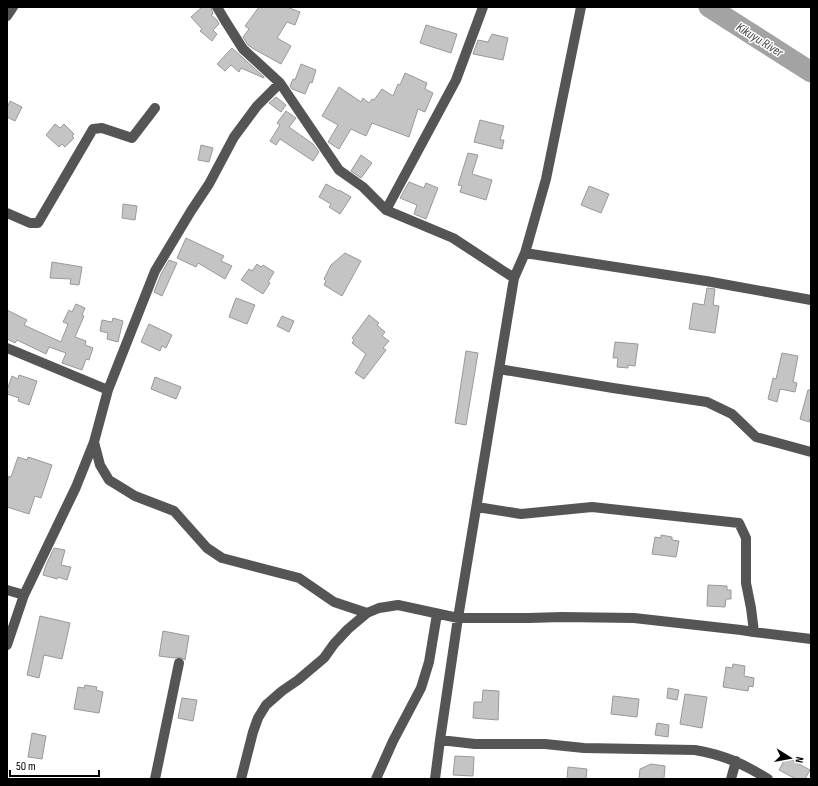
<svg xmlns="http://www.w3.org/2000/svg" width="818" height="786" viewBox="0 0 818 786" font-family="'Sofia Sans Condensed',sans-serif">
	<style>
		.lines { fill: none; stroke-linecap: round; stroke-linejoin: round }
		.river { stroke: #a3a3a3; stroke-width: 21 }
		.building { fill: #c4c4c4; stroke: #999 }
		.minor { stroke: #555; stroke-width: 10 }
		.labels { text-anchor: middle; stroke-width: 3; stroke-linejoin: round; paint-order: stroke }
		.water-label { font-size: 13px; font-style: italic; fill: #444; stroke: #fff }
	</style>
	<rect width="100%" height="100%" fill="#fff"/>
	<g class="lines">
		<path class="river" d="M709,7L811,72"/>
	</g>
	<path class="building" d="M202,7H211L213,14L211,15L217,20L219,24L213,30L217,34L212,41L200,31L202,29L191,17Z
		M259,7H287L300,12L295,25L287,22L277,38L291,46L281,64L252,48L248,45L243,37L249,29L245,26Z
		M426,25L457,34L451,53L420,43Z
		M492,34L508,38L503,60L473,54L478,40L488,42Z
		M232,48L264,77V78L241,68L239,72L231,65L225,71L217,64Z
		M301,64L316,70L312,83L310,82L305,94L292,89L290,86L293,79L295,80Z
		M405,73L427,83L425,89L433,93L425,112L418,109L409,137L372,123L366,136L351,129L339,149L328,142L338,125L322,116L339,87L361,102L363,98L369,103L372,99L374,100L382,89L393,96L398,84L400,85Z
		M276,97L286,105L281,112L269,103Z
		M10,101L22,107L15,121L7,117V108Z
		M286,111L296,118L289,127L313,144L319,152L313,161L280,139L276,145L270,141L280,125L277,123Z
		M480,120L504,126L500,140H504L502,149L474,142Z
		M55,124L60,128L64,124L74,134L72,136L74,138L65,147L62,144L59,147L46,135Z
		M201,145L213,148L209,162L198,160Z
		M468,153L478,155L472,174L492,180L486,200L460,192L462,186L458,185Z
		M361,155L372,163L361,178L351,171Z
		M409,182L424,188L426,183L438,188L426,219L414,214L417,205L400,198Z
		M326,184L339,191V190L351,197L340,214L329,207L331,204L319,197Z
		M589,186L609,194L601,213L581,205Z
		M123,204L137,206L135,220L122,218Z
		M186,238L224,256L221,261L232,266L225,279L198,263L196,267L177,258Z
		M345,253L361,261L342,296L324,285L326,281L324,279L331,265Z
		M169,260L177,263L162,296L154,292L161,274Z
		M52,262L82,267L79,285L70,284L71,279L50,278Z
		M257,264L261,267L263,265L274,272L268,282L270,283L263,294L241,280L249,269L252,271Z
		M707,288L715,289L713,305L719,306L715,333L689,329L693,303L704,305Z
		M236,298L255,305L247,324L229,317Z
		M76,304L85,308L82,315L84,316L75,337L86,341L85,345L93,348L89,360L86,359L82,370L62,363L66,353L49,347L46,354L17,340L15,343L7,339V310L27,320L24,325L61,342L68,324L63,322L69,310L72,312Z
		M369,315L379,323L377,325L385,332L382,336L389,341L383,348L386,350L364,379L355,373L366,354L352,343L354,340L352,338Z
		M282,316L294,321L289,332L277,326Z
		M113,318L123,321L118,342L107,339L108,333L100,331L102,320L112,322Z
		M149,324L172,335L166,348L162,346L160,351L141,342Z
		M615,342L638,344L635,366L628,365V368L617,367L618,358H613Z
		M466,351L478,353L466,425L455,423Z
		M782,353L798,356L793,382L797,383L795,392L780,389L777,402L768,399L773,378L776,379Z
		M19,375L37,381L29,405L18,401L19,398L7,394V390L12,376L18,379Z
		M155,377L181,387L176,399L151,389Z
		M808,390H811V416L809,422L800,419Z
		M18,457L27,460L28,457L52,465L41,498L35,496L29,514L7,507V483L9,476L11,477Z
		M661,535L672,537V540L679,541L676,557L652,554L655,537L661,538Z
		M54,548L65,550L61,565L71,567L67,580L58,577L57,579L43,575L46,565Z
		M708,585L727,586V590H731V599H726L725,607L707,606Z
		M40,616L70,623L62,659L44,655L39,678L27,675Z
		M163,631L189,636L185,660L180,657L175,658L159,656Z
		M733,664L745,666L744,676L754,678L753,687L749,686L748,691L723,687L726,667L732,668Z
		M85,685L97,687L96,690L103,692L99,713L74,709L78,687L84,688Z
		M668,688L679,690L677,700L667,698Z
		M483,690L499,691L498,720L473,718L474,702H482Z
		M685,694L707,697L702,728L680,724Z
		M613,696L639,699L637,717L611,714Z
		M182,698L197,700L193,721L178,718Z
		M657,723L669,725L668,737L655,735Z
		M32,733L46,736L42,759L28,757Z
		M455,756L474,757L473,776L453,775Z
		M786,757L810,770L805,779H796L779,770Z
		M651,764L665,766L664,779H639L640,769Z
		M568,767L587,769L586,779H567Z"/>
	<g class="lines">
		<path class="minor" d="M217,7L224,19L243,49L280,83L339,170L363,187L386,210L453,238L514,278
			M581,7L546,179L525,253L514,278L458,618L440,740L475,744H545L584,748L695,750C724,755 744,764 768,779
			M7,16L13,7
			M386,210L456,80L483,7
			M7,213L30,223H38L93,129L102,128L132,138L155,108
			M525,253L706,281L811,300
			M7,348L108,390
			M499,369L613,388L707,402L732,414L756,437L811,452
			M94,442L100,465L109,480L135,496L174,511L207,548L222,558L299,578L334,602L367,613
			M477,507L521,514L592,507L739,523L746,538V583L751,608L754,632
			M7,590L24,595
			M7,645L24,595L76,487L94,442L108,390L155,271L191,211L209,184L234,137L257,106L280,83
			M155,779L179,663
			M241,779L253,732L258,718L266,705L282,691L298,680L324,658L334,644L348,629L367,613L379,608L398,605L458,618H529L562,617L634,618L741,630L754,632L811,639
			M376,779L393,741L421,688L429,662L437,614
			M435,779L440,740
			M731,779L736,761"/>
	</g>
	<g class="labels">
		<g class="water-label">
			<text transform="translate(760 39) rotate(32)" y="5">Kikuyu River</text>
		</g>
	</g>
	<rect width="818" height="786" fill="none" stroke="#000000" stroke-width="16"/>
	<g transform="translate(790 758) rotate(101)" stroke="#ffffff" stroke-width="3" paint-order="stroke">
	<path d="M0-3L7 15L0 10L-7 15Z" fill="#000000"/>
	<text y="-6" font-size="11" font-weight="bold" text-anchor="middle" fill="#000000">N</text>
	</g>
	<path d="M10 770v6h89v-6" fill="none" stroke="#000000" stroke-width="2"/>
	<text x="16" y="770" font-size="12" fill="#000000" stroke="#ffffff" stroke-width="3" paint-order="stroke">50 m</text>
</svg>
